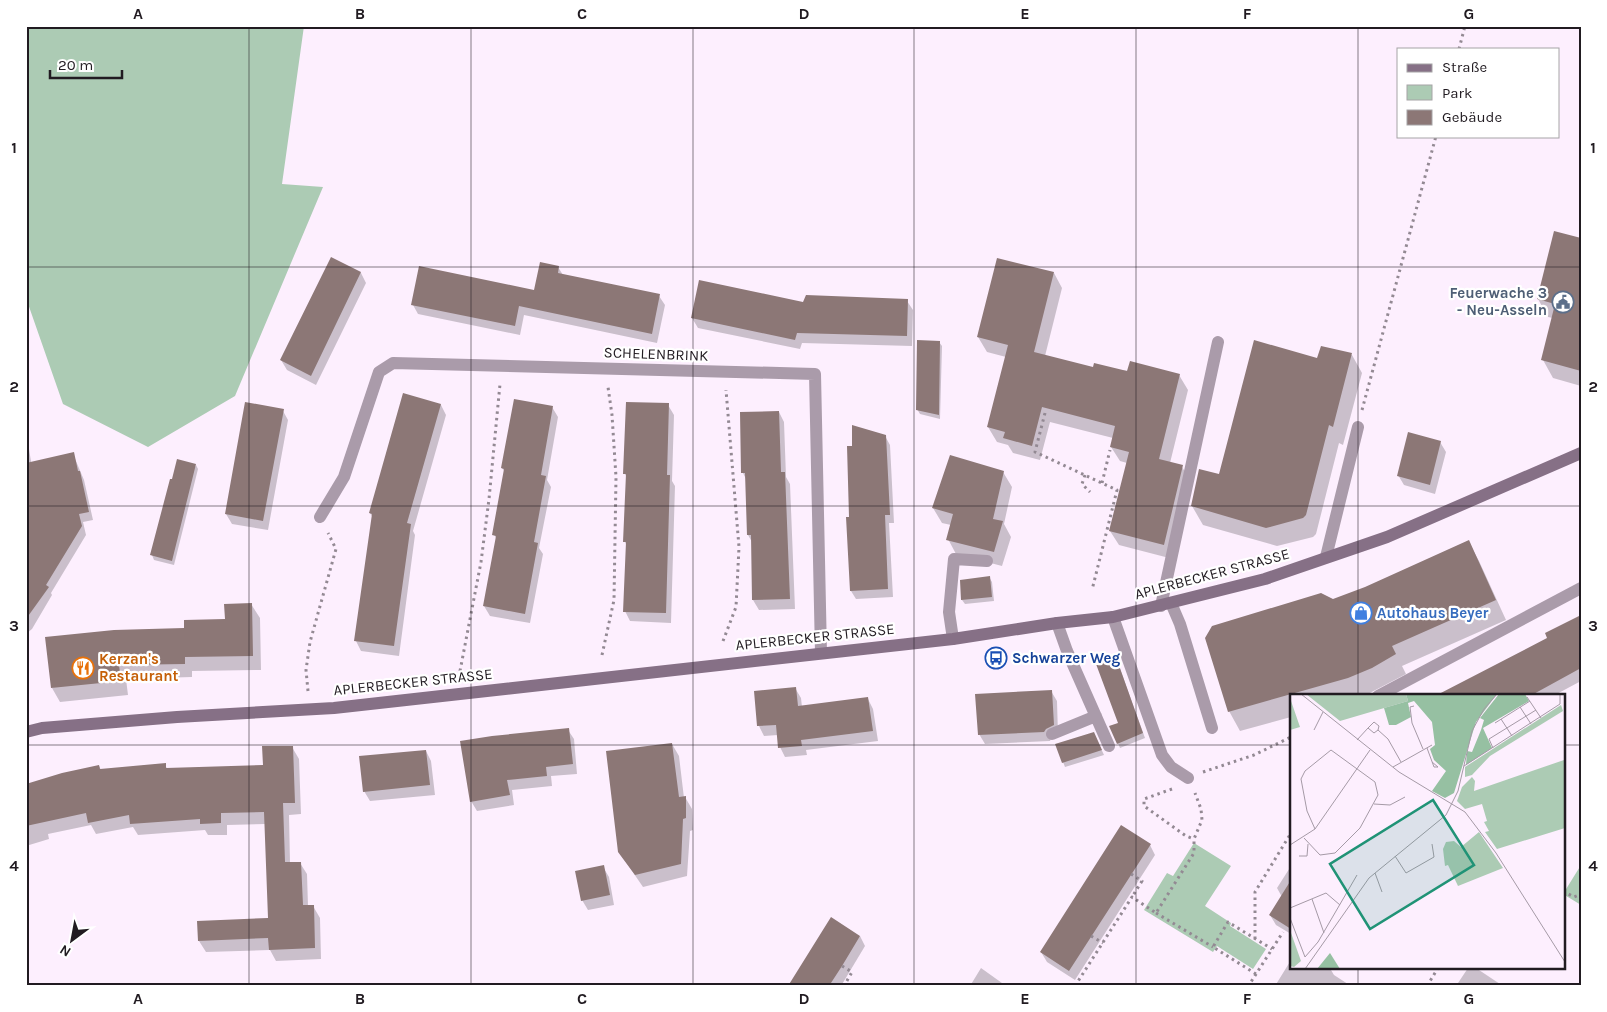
<svg xmlns="http://www.w3.org/2000/svg" width="1607" height="1012" viewBox="0 0 1607 1012" font-family="Karla,sans-serif">
	<style>
		.green { fill: #accbb4 }
		.shadow { fill: #0003 }
		.building { fill: #8c7776 }
		.lines { fill: none; stroke-linecap: round; stroke-linejoin: round }
		.path { stroke: #938993; stroke-width: 3; stroke-dasharray: 2.5 4; stroke-linecap: butt }
		.service { stroke: #aa9baa; stroke-width: 12 }
		.minor { stroke: #aa9baa; stroke-width: 12 }
		.secondary { stroke: #867086; stroke-width: 12 }
		.grid { fill: none; stroke: #211b21; stroke-width: 1; stroke-opacity: 0.55 }
		.labels { text-anchor: middle; stroke-width: 4.5; stroke-linejoin: round; paint-order: stroke }
		.service-label { font-size: 15px; font-weight: bold; fill: #4e5e75; stroke: #fff; text-anchor: end }
		.street-label { font-size: 15px; fill: #211b21; stroke: #fff }
		.shop-label { font-size: 15px; font-weight: bold; fill: #366cbe; stroke: #fff; text-anchor: start }
		.transit-label { font-size: 15px; font-weight: bold; fill: #164399; stroke: #fff; text-anchor: start }
		.food-label { font-size: 15px; font-weight: bold; fill: #c56008; stroke: #fff; text-anchor: start }
		.inset-road { fill: none; stroke: #a59aa6; stroke-width: 1 }
		.view { fill: #209376; fill-opacity: 0.15; stroke: #209376; stroke-width: 2.5 }
		.inset-edge { fill: none; stroke: #211b21; stroke-width: 2.5 }
		.neatline { fill: none; stroke: #211b21; stroke-width: 2 }
		.grid-label { font-size: 16px; text-anchor: middle; font-weight: bold; fill: #211b21 }
	</style>
	<rect width="100%" height="100%" fill="#fdeffe"/>
	<path class="green" d="M26,26H304L282,184L323,187L235,396L148,447L63,404L26,298Z
		M1194,843L1231,866L1205,906L1231,923L1230,926L1266,949L1253,969L1217,946L1213,952L1144,910L1167,873L1173,876Z
		M1581,865V905L1563,894Z"/>
	<path class="shadow" d="M1581,239V386L1553,378L1543,360L1553,318L1548,317L1538,299Z
		M331,259L361,273L366,283L316,385L287,370L281,360Z
		M558,267L563,275L659,296L665,305L657,343L524,315L520,335L418,314L413,305L535,291Z
		M1054,273L1062,288L1045,356L1094,368L1179,375L1188,390L1170,463L1182,467L1191,481L1173,559L1119,545L1110,531L1127,463L1120,461L1111,447L1113,438L1050,422L1040,460L1013,453L1008,445L997,442L988,427L1006,357L987,352L978,337Z
		M907,301L913,310L912,346L802,343L800,349L698,328L692,318L804,303Z
		M939,342L942,346L940,419L920,414L917,409Z
		M1322,347L1352,355L1362,373L1343,445L1339,443L1316,534L1313,537L1277,546L1203,525L1192,506L1318,359Z
		M404,395L441,405L446,415L413,531L415,535L399,656L361,651L356,641L373,518L370,513Z
		M668,405L674,415L672,481L675,486L671,623L630,621L625,611L627,546L625,542L627,477L624,473Z
		M552,407L558,417L547,480L551,487L539,548L543,554L530,623L490,616L484,606L497,540L494,534L505,472L502,468Z
		M283,411L288,420L268,530L232,524L226,514Z
		M779,412L784,422L786,477L790,484L795,609L759,610L753,600L752,542L748,535L746,479L743,473L741,414Z
		M885,436L890,445L894,523H889L893,597L856,599L851,591V518Z
		M1440,442L1446,452L1435,494L1404,485L1398,475Z
		M26,443L29,449L34,480L26,481Z
		M73,454L84,480L93,520L83,522L86,535L51,593L52,595L32,629L26,634V585Z
		M196,465L198,469L174,565L154,560L152,555Z
		M1003,472L1012,487L1004,524L1011,537L1002,566L956,554L948,539L951,525L942,523L933,508Z
		M1468,541L1479,561L1506,620L1402,666L1406,674L1364,696H1291V717L1240,731L1229,711L1333,600L1365,588Z
		M989,577L992,582L994,601L965,604L962,600V581Z
		M251,604L260,618L261,670L192,671V677L126,679L128,695L60,702L52,688L185,629L226,620Z
		M1581,616V681L1553,696H1438L1549,638Z
		M1118,663L1145,738L1120,748L1111,727L1120,724Z
		M795,688L801,698L802,707L868,699L873,709L878,741L806,750L807,755L785,757L780,747L778,735L764,736L759,726L755,692Z
		M1051,691L1057,701L1058,735L1051,739L1050,741L985,744L979,734Z
		M568,730L574,739L577,774L551,776L552,786L512,790L514,805L477,811L471,801Z
		M1096,738L1104,755L1065,767L1063,762Z
		M672,744L679,756L684,798L685,797L692,809L693,830L690,831L687,876L643,887L619,852Z
		M292,747L299,759L301,814L289,815L290,863H300L307,874L308,906H313L320,918L321,959L276,961L270,950L206,952L199,941L269,919L266,824L227,825V835H208L205,830L138,835L133,827L96,834L91,825L48,834L49,839L26,846V785L99,766L101,770L165,765L168,770L264,766Z
		M426,751L431,761L435,795L370,801L364,791Z
		M1150,845L1155,855L1075,980L1047,962L1041,952Z
		M1291,866V934L1276,925L1270,915L1282,897L1277,888Z
		M603,867L609,877L614,905L588,910L582,900Z
		M860,936L865,946L841,986H790Z
		M1291,960V968H1333L1331,970L1334,975L1351,986H1275Z
		M981,968L1002,983L1004,986H970Z
		M1468,968H1476L1503,986H1456Z"/>
	<path class="building" d="M1554,231L1581,238V371L1541,360L1555,304L1537,299Z
		M331,257L361,272L311,376L280,360Z
		M997,258L1054,272L1034,352L1093,367L1094,363L1127,371L1130,361L1180,374L1159,459L1183,465L1164,545L1109,531L1129,452L1110,447L1115,426L1042,407L1032,446L1003,438L1005,432L987,427L1008,345L977,337Z
		M540,262L559,266L558,273L660,294L652,334L519,306L515,326L411,305L419,266L534,290Z
		M699,280L803,302L806,295L908,299L907,336L797,333L795,340L691,318Z
		M917,340L940,341L939,415L916,410Z
		M1254,340L1317,358L1321,346L1352,353L1333,427L1329,425L1306,515L1303,518L1266,528L1191,506L1199,469L1219,474Z
		M403,393L441,404L407,523L411,524L394,646L354,641L372,514L369,513Z
		M514,399L553,406L541,475L546,476L534,542L538,543L525,614L483,606L496,536L492,535L504,469L501,468Z
		M245,402L284,409L263,521L225,514Z
		M626,402L669,403L667,475H670L666,613L623,612L626,542H623L626,474H623Z
		M779,411L781,472H785L790,599L752,600L751,535H747L745,473H741L740,412Z
		M852,425L886,435L890,515H885L888,589L850,591L846,517H849L847,446H852Z
		M1408,432L1441,441L1430,485L1397,476Z
		M74,452L78,471H80L89,512L79,514L82,526L46,585L49,587L26,619V463Z
		M950,455L1004,471L993,519L1003,521L994,552L946,540L953,514L932,508Z
		M177,459L196,464L172,561L150,555L170,479H172Z
		M1469,540L1496,600L1392,646L1396,654L1372,668L1348,678L1228,712L1205,638L1212,626L1321,593L1333,599L1365,587Z
		M990,576L992,597L961,600L960,580Z
		M252,603L253,656L185,657V664L119,665L121,681L51,688L45,637L114,630L184,628V620L225,619L224,604Z
		M1581,615V668L1530,696H1435L1547,638L1545,633Z
		M1116,657L1143,733L1117,744L1109,726L1118,723L1096,664Z
		M796,687L798,706L868,697L873,731L801,740L802,746L778,748L776,725L757,726L754,691Z
		M1052,690L1054,725L1046,729L1044,732L978,735L975,694Z
		M569,728L573,764L546,767L547,776L507,780L510,795L470,802L460,741L492,736Z
		M1094,732L1102,750L1062,763L1055,744Z
		M672,743L679,797L686,796V818L683,819L681,864L635,875L618,852L606,751Z
		M262,746H293L295,803H283L285,862H301L303,905H314L315,948L269,950L268,938L198,941L197,921L268,918L264,812L221,813V823L200,824V819L130,824L129,815L88,823L86,813L26,826V784L62,773L99,765L100,769L166,763V768L263,765Z
		M426,750L430,785L363,792L359,756Z
		M1121,825L1151,844L1069,971L1040,952Z
		M604,865L610,895L581,901L575,871Z
		M1291,880V929L1269,915Z
		M831,917L860,936L842,966L829,986H788Z"/>
	<g class="lines">
		<path class="path" d="M1459,49L1465,26
			M1362,410L1436,136
			M1045,413L1035,452L1117,490L1092,590
			M1085,475L1082,484L1090,492
			M1102,483L1110,450
			M723,641L736,607L739,547L726,390
			M602,655L614,600L616,477L612,415L608,387
			M460,671L481,562L489,499L500,384
			M308,691L306,670L310,642L336,549L328,533
			M1203,772L1254,755L1291,737
			M1172,789L1144,799V806L1186,836L1194,839
			M1131,874L1142,881L1132,897
			M1563,891L1574,897L1581,894
			M1156,913L1213,947
			M1091,936L1103,943
			M1255,939V892L1291,833
			M842,966L852,972L844,986
			M1256,974L1213,947L1228,922L1272,949
			M1075,986L1132,897L1156,913L1194,853V839L1202,820L1201,809L1195,793
			M1251,986L1249,985L1283,932
			M1427,986L1438,968"/>
		<path class="service" d="M1326,557L1358,427
			M1171,603L1180,624L1212,728
			M1161,606L1218,342
			M1113,617L1162,755L1171,767L1188,778
			M1057,623L1067,651L1109,746
			M953,639L949,612L954,559L987,561
			M1052,734L1096,716"/>
		<path class="minor" d="M320,517L344,477L379,372L393,363L815,374L821,653
			M1378,696L1581,588"/>
		<path class="secondary" d="M26,732L42,728L177,717L334,708L953,639L1057,623L1113,617L1265,579L1387,537L1581,453"/>
	</g>
	<path class="grid" d="M249,26V986M471,26V986M693,26V986M914,26V986M1136,26V986M1358,26V696M26,267H1581M26,506H1581M26,745H1291M1563,745H1581M1358,968V986"/>
	<defs>
		<g id="civic-ring" transform="scale(1.125)"><circle r="9.5" fill="#fff" stroke="#5c6f8a" stroke-width="1.5"/><path d="M-.6-6.5H3V-4.5H.6V-3L4-1V1h2V6H-6V1h2V-1L-.6-3ZM-1.2 2.5V6h2.4V2.5Z" fill="#5c6f8a"/></g>
		<g id="shop-ring" transform="scale(1.125)"><circle r="9.5" fill="#fff" stroke="#3f7fe0" stroke-width="1.5"/><path d="M-5-2.5h2.3a2.7 3.5 0 0 1 5.4 0H5L5.5 6h-11ZM-1.5-2.5h3a1.5 2.3 0 0 0-3 0Z" fill="#3f7fe0"/></g>
		<g id="bus-ring" transform="scale(1.125)"><circle r="9.5" fill="#fff" stroke="#1a4fb4" stroke-width="1.5"/><path d="M-5-6H5V4H4V6H2V4H-2V6H-4V4H-5ZM-3.5-4V0h7V-4ZM-3.5 1.2v1.5H-2V1.2ZM2 1.2v1.5H3.5V1.2Z" fill="#1a4fb4"/></g>
		<g id="restaurant-ring" transform="scale(1.125)"><circle r="9.5" fill="#fff" stroke="#e8710a" stroke-width="1.5"/><path d="M-5-6h1v4h1v-4h1v4h1v-4h1v5L-1.5 .5V6h-2V.5L-5-1ZM5-6V6H3V1.5H1.5Q1.5-4 5-6Z" fill="#e8710a"/></g>
	</defs>
	<g fill-rule="evenodd">
		<use href="#civic-ring" x="1563" y="302"/>
		<use href="#shop-ring" x="1361" y="613"/>
		<use href="#bus-ring" x="996" y="658"/>
		<use href="#restaurant-ring" x="83" y="668"/>
	</g>
	<g class="labels">
		<g class="service-label">
			<text x="1547" y="298">Feuerwache 3<tspan x="1547" dy="17">- Neu-Asseln</tspan></text>
		</g>
		<g class="street-label">
			<text transform="translate(656 354) rotate(2)" y="5">SCHELENBRINK</text>
			<text transform="translate(1212 574) rotate(-15)" y="5">APLERBECKER STRASSE</text>
			<text transform="translate(815 637) rotate(-6)" y="5">APLERBECKER STRASSE</text>
			<text transform="translate(413 682) rotate(-6)" y="5">APLERBECKER STRASSE</text>
		</g>
		<g class="shop-label">
			<text x="1377" y="618">Autohaus Beyer</text>
		</g>
		<g class="transit-label">
			<text x="1012" y="663">Schwarzer Weg</text>
		</g>
		<g class="food-label">
			<text x="99" y="664">Kerzan's<tspan x="99" dy="17">Restaurant</tspan></text>
		</g>
	</g>
	<g transform="translate(1290 694)">
		<rect width="275" height="275" fill="#fdeffe"/>
		<path d="M16,0H116L118,7L50,27ZM0,4L10,33L0,36ZM271,11L273,17L200,62L182,81L175,83V73ZM274,66L275,134L207,155L195,138L199,137L194,128L197,127L192,110L175,115L167,107L172,93L182,83L185,87L184,97ZM189,138L213,174L168,192L158,171L155,172L153,155L156,148L164,147L171,153ZM0,236L11,267L4,273L0,272Z" fill="#accbb4"/>
		<path d="M116,0H207L186,28L164,99L155,104L142,97L156,77L144,66L140,55L145,51L142,28L124,7L118,9L121,23L106,31H99L94,14L118,7ZM209,0H235L239,7L193,34L202,54L176,71L177,57L182,58L191,36L194,26L190,24ZM40,259L50,275H27Z" fill="#96c0a2"/>
		<path class="inset-road" d="M11,0L109,78L175,118L206,159L275,268M237,3L251,24M124,12L120,13L122,29L133,55M230,13L241,30M211,25L222,42M205,29L240,7M24,36L33,18M88,36L89,32L84,28L78,34L84,39L88,36L98,45L111,68M67,46L78,34M137,54L144,73H148L142,68M203,54L199,45L246,16M174,72L270,10V0M103,73L142,51M84,110L100,111L115,103M14,144L30,161L45,159L70,134L88,101L85,88L41,56L15,77L11,85L17,117L25,135M0,151L25,135L80,56M9,162H17L18,150M105,162L116,179L144,163L142,150M85,179L92,198M22,205L34,239M0,214L36,199L50,211M0,224L15,263L28,248L67,181M15,275L79,184L156,121L168,97L182,37L194,15L207,0"/>
		<path class="view" d="M143,106L184,171L80,235L40,170Z"/>
		<rect width="275" height="275" class="inset-edge"/>
	</g>
	<rect width="1607" height="1012" fill="none" stroke="#ffffff" stroke-width="55"/>
	<rect x="1397" y="48" width="162" height="90" fill="#ffffff" stroke="#a6a4a6"/>
	<rect x="1407" y="64" width="25" height="8" fill="#867086" stroke="#a6a4a6"/>
	<text x="1442" y="72" font-size="15" fill="#211b21">Straße</text>
	<rect x="1407" y="85" width="25" height="15" fill="#accbb4" stroke="#a6a4a6"/>
	<text x="1442" y="98" font-size="15" fill="#211b21">Park</text>
	<rect x="1407" y="110" width="25" height="15" fill="#8c7776" stroke="#a6a4a6"/>
	<text x="1442" y="122" font-size="15" fill="#211b21">Gebäude</text>
	<g transform="translate(72 940) rotate(212)" stroke="#ffffff" stroke-width="4" paint-order="stroke">
	<path d="M0-4L9 19L0 12L-9 19Z" fill="#211b21"/>
	<text y="-8" font-size="14" font-weight="bold" text-anchor="middle" fill="#211b21">N</text>
	</g>
	<path d="M50 70v8h72v-8" fill="none" stroke="#211b21" stroke-width="2.5"/>
	<text x="58" y="70" font-size="15" fill="#211b21" stroke="#ffffff" stroke-width="4" paint-order="stroke">20 m</text>
	<rect x="28" y="28" width="1552" height="956" class="neatline"/>
	<g class="grid-label">
		<text x="138" y="19">A</text>
		<text x="360" y="19">B</text>
		<text x="582" y="19">C</text>
		<text x="804" y="19">D</text>
		<text x="1025" y="19">E</text>
		<text x="1247" y="19">F</text>
		<text x="1469" y="19">G</text>
		<text x="14" y="153">1</text>
		<text x="1593" y="153">1</text>
		<text x="14" y="392">2</text>
		<text x="1593" y="392">2</text>
		<text x="14" y="631">3</text>
		<text x="1593" y="631">3</text>
		<text x="14" y="871">4</text>
		<text x="1593" y="871">4</text>
		<text x="138" y="1004">A</text>
		<text x="360" y="1004">B</text>
		<text x="582" y="1004">C</text>
		<text x="804" y="1004">D</text>
		<text x="1025" y="1004">E</text>
		<text x="1247" y="1004">F</text>
		<text x="1469" y="1004">G</text>
	</g>
</svg>
